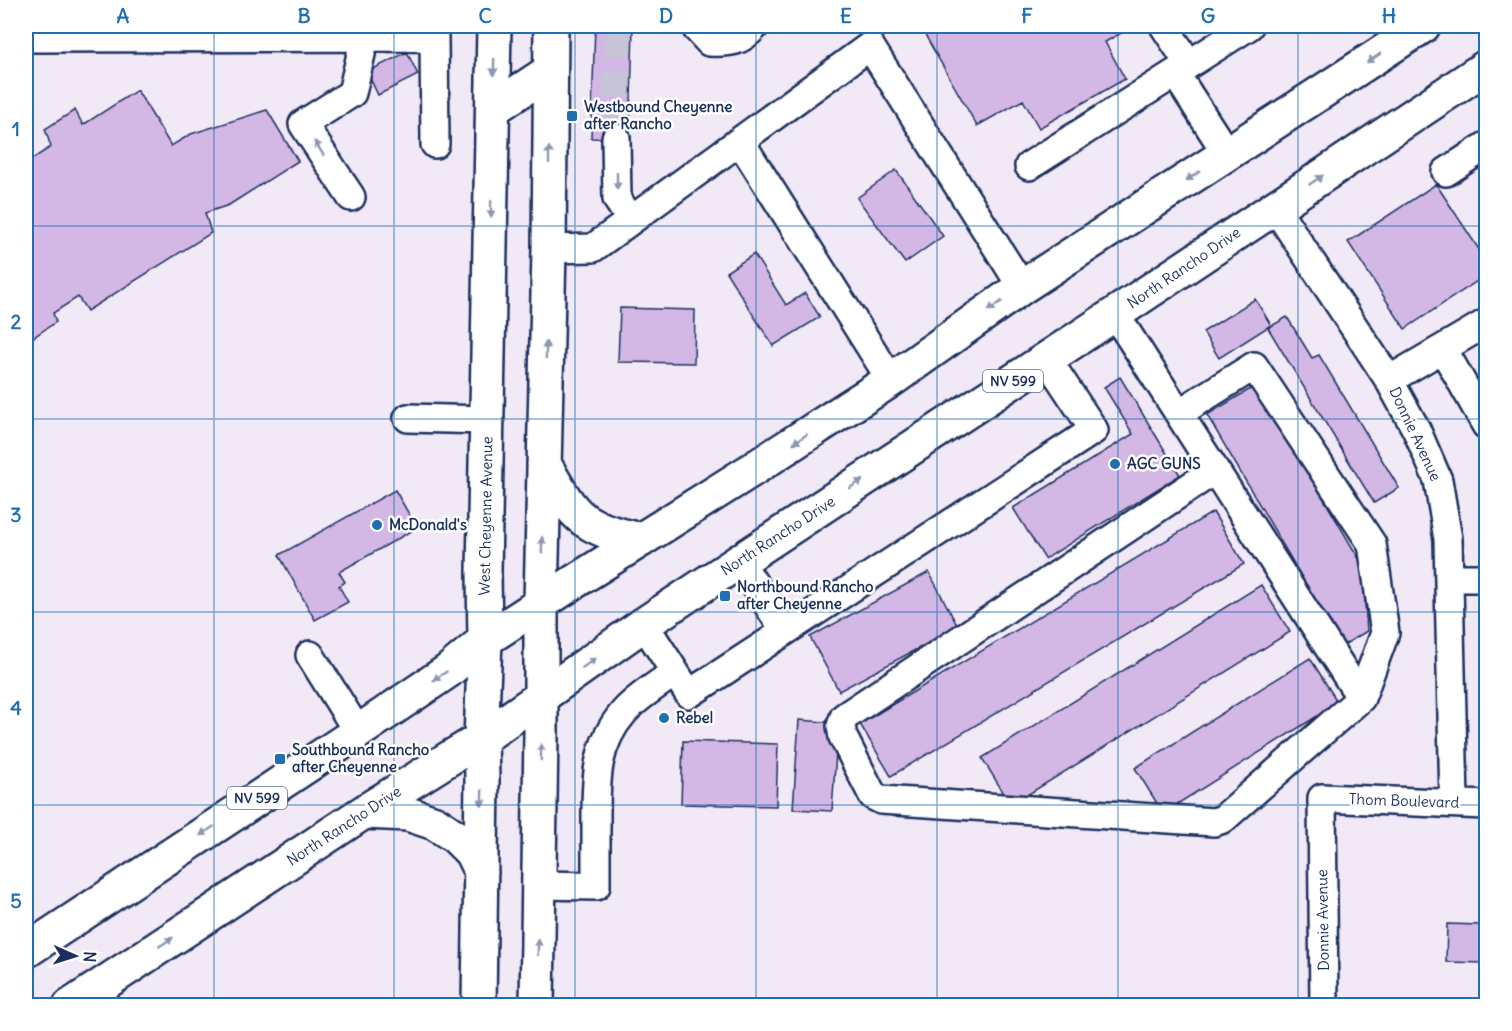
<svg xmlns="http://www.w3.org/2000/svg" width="1512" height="1031" viewBox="0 0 1512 1031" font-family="Delius,sans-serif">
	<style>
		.building { fill: #d3b7e5; stroke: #1b2f5e; stroke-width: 1.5 }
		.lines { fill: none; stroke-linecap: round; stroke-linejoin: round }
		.minor-tunnel { stroke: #c7c4d8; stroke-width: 27; stroke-dasharray: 27 14; stroke-linecap: butt }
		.minor-casing { stroke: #1b2f5e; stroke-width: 32 }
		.major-casing { stroke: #1b2f5e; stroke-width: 38 }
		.minor { stroke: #fff; stroke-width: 27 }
		.major { stroke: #fff; stroke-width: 33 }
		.oneway { fill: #8d97ae }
		.grid { fill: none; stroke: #1f6fb2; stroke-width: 1.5; stroke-opacity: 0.55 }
		.poi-dot { fill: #1f6fb2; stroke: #fff; stroke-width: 2 }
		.labels { text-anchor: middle; stroke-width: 5; stroke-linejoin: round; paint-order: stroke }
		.shield { fill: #fff; stroke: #5f6d8e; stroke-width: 1.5 }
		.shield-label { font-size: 14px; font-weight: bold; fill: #1b2f5e }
		.poi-label { font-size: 15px; font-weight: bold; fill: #1b2f5e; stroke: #fff; text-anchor: start }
		.street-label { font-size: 15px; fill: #1b2f5e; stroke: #fff }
		.neatline { fill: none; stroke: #1f6fb2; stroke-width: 2 }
		.grid-label { font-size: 20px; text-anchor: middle; font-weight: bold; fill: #1f6fb2 }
	</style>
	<rect width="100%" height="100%" fill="#f2e9f7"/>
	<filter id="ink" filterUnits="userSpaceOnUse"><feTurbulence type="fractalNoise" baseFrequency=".0167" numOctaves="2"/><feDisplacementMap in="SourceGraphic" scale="12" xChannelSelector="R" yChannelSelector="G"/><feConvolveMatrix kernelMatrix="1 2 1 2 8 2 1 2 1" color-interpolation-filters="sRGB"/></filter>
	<g filter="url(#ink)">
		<path class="building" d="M595,26H633L630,139L591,138Z
			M920,26H1134L1105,42L1125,79L1039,128L1023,100L977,126Z
			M407,52L418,75L378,95L367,72Z
			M137,90L171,146L191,134L267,110L298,161L229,205L205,213L211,233L87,311L78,297L53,313L56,322L26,342V163L51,147L45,129L75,110L83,125Z
			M896,170L943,236L905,263L857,198Z
			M1436,184L1486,260V275L1405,329L1348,242Z
			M754,254L786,305L805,293L820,317L773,346L726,272Z
			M1255,299L1271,325L1219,358L1203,332Z
			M620,308L695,310L694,363L618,362Z
			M1287,317L1312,358L1319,355L1399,488L1374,503L1268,328Z
			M1120,377L1180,475L1045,559L1013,508L1133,434L1104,387Z
			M1257,385L1362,564L1367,631L1342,646L1207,415Z
			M395,490L417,528L339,572L345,582L339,586L348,602L315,620L279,555Z
			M1213,512L1244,564L891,776L860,724Z
			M929,572L958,627L839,691L810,637Z
			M1261,585L1290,632L1011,805L982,758Z
			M1310,658L1338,703L1163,813L1135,768Z
			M799,720L838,723L832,811L793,809Z
			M683,741L778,744L776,806L681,804Z
			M1447,924L1481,925V943H1486V963L1446,962Z"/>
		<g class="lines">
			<path class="minor-tunnel" d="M616,138L618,26"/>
			<g class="minor-casing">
				<path id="minor" d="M695,26L697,29L709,42C730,43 741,42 755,26
					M1164,26L1189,64
					M26,38L434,37L435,144
					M1175,73L1227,154
					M616,138L617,199L631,220
					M740,141L891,380
					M1029,166L1249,26
					M1446,172L1486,146
					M351,197L303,124L352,93L365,37
					M1275,207L1389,380L1416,429L1438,480L1448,539L1454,803
					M549,249L593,248L870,46L1022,287
					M1115,314L1361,698L1223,819L1214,822L881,800L873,796L843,737L841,726L844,717L1215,470
					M1443,349L1486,425
					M1389,380L1486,323
					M1179,413L1254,366L1372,544L1385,633L1361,698
					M408,418L487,420
					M739,561L785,631
					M1449,578H1486
					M644,624L689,694L1094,430L1047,359
					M310,655L358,732
					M539,885L596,886C596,864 596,843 596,821C596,781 595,745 624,712C638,696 658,685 675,672
					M1324,1006L1322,798L1486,805"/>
			</g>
			<g class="major-casing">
				<path id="major" d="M493,109L550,71
					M544,464C557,485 569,513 591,524C606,533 624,536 641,540
					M364,812L408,814L435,823L456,837L471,852L481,872
					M26,951L358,732L448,671L485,640L574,582L750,471L849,407L891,380L1022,287L1423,26
					M70,1006L364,812L448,759L481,739L644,624L1115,314L1486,67
					M479,1006L482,779L481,739L485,640L484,573L494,26
					M537,1006L541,733V603L549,249L551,26"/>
			</g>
			<use href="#minor" class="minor"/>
			<use href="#major" class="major"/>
		</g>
		<defs><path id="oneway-solid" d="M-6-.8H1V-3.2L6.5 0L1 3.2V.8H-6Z" transform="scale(1.5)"/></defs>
		<g class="oneway">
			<use href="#oneway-solid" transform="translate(1374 58) rotate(147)"/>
			<use href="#oneway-solid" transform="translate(494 67) rotate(91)"/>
			<use href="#oneway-solid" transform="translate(319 148) rotate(-123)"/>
			<use href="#oneway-solid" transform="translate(549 155) rotate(-90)"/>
			<use href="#oneway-solid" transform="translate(1193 176) rotate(147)"/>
			<use href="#oneway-solid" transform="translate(1316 180) rotate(-34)"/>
			<use href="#oneway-solid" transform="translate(617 181) rotate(90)"/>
			<use href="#oneway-solid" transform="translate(491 209) rotate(91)"/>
			<use href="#oneway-solid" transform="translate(995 306) rotate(145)"/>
			<use href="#oneway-solid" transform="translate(546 350) rotate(-89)"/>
			<use href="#oneway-solid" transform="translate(800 439) rotate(147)"/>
			<use href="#oneway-solid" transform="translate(856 484) rotate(-33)"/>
			<use href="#oneway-solid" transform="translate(542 545) rotate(-89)"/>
			<use href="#oneway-solid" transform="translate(589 663) rotate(-35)"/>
			<use href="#oneway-solid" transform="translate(440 676) rotate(146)"/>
			<use href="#oneway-solid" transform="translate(541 752) rotate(-89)"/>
			<use href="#oneway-solid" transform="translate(482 798) rotate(91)"/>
			<use href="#oneway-solid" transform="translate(207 831) rotate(147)"/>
			<use href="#oneway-solid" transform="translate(166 942) rotate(-33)"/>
			<use href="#oneway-solid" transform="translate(538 947) rotate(-89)"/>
		</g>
	</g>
	<path class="grid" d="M214,26V1006M394,26V1006M575,26V1006M756,26V1006M937,26V1006M1118,26V1006M1298,26V1006M26,226H1486M26,419H1486M26,612H1486M26,805H1486"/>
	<g class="poi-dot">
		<rect x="566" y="110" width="12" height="12" rx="3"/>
		<circle cx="1115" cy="464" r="6"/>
		<circle cx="377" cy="525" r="6"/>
		<rect x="719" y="590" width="12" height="12" rx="3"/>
		<circle cx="664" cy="718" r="6"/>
		<rect x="274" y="753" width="12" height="12" rx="3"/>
	</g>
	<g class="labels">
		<g class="shield">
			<rect x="983" y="370" width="60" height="22" rx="4.5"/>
			<rect x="227" y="787" width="60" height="22" rx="4.5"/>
		</g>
		<g class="shield-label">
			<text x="1013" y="386">NV 599</text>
			<text x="257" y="803">NV 599</text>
		</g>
		<g class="poi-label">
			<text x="584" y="112">Westbound Cheyenne<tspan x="584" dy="17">after Rancho</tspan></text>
			<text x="1127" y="469">AGC GUNS</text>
			<text x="389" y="530">McDonald's</text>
			<text x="737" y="592">Northbound Rancho<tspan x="737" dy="17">after Cheyenne</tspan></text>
			<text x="676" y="723">Rebel</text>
			<text x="292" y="755">Southbound Rancho<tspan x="292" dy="17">after Cheyenne</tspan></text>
		</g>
		<g class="street-label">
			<text transform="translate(1184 268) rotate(-34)" y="5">North Rancho Drive</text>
			<text transform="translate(1415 434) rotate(65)" y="5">Donnie Avenue</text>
			<text transform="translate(486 516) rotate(-89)" y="5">West Cheyenne Avenue</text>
			<text transform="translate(778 536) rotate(-33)" y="5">North Rancho Drive</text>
			<text transform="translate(1404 801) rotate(2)" y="5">Thom Boulevard</text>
			<text transform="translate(344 826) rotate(-33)" y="5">North Rancho Drive</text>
			<text transform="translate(1323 920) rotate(-91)" y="5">Donnie Avenue</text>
		</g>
	</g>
	<rect width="1512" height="1031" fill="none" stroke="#fff" stroke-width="66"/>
	<g transform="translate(75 956) rotate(93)" stroke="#ffffff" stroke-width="4.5" paint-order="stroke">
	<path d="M0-4.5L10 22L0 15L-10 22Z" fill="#1b2f5e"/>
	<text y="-9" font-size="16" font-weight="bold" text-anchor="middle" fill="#1b2f5e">N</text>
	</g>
	<rect x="33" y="33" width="1446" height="965" class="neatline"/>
	<g class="grid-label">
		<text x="123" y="23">A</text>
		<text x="304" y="23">B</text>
		<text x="485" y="23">C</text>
		<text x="666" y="23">D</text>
		<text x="846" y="23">E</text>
		<text x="1027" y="23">F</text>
		<text x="1208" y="23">G</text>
		<text x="1389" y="23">H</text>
		<text x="16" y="136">1</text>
		<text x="16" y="329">2</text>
		<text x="16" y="522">3</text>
		<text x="16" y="715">4</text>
		<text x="16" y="908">5</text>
	</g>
</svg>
